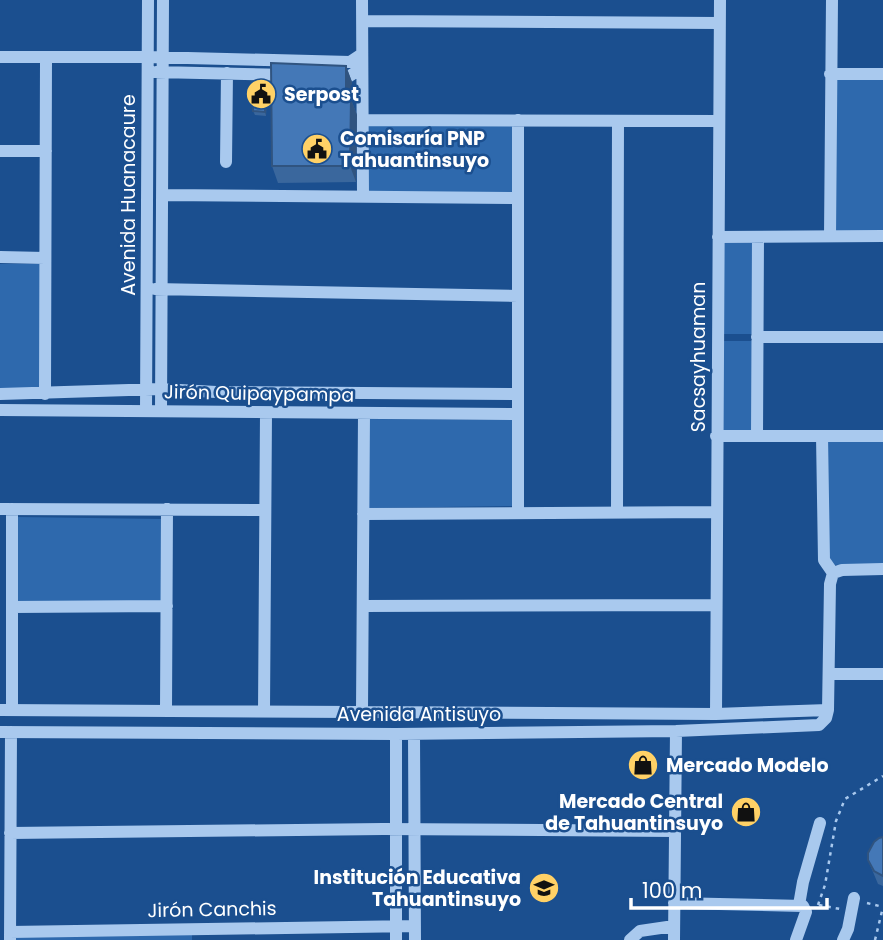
<svg xmlns="http://www.w3.org/2000/svg" width="883" height="940" viewBox="0 0 883 940" font-family="Poppins,sans-serif">
	<style>
		.green { fill: #2e69ad }
		.lines { fill: none; stroke-linecap: round; stroke-linejoin: round }
		.path { stroke: #a9c9ee; stroke-width: 2.5; stroke-dasharray: 3.5 5; stroke-linecap: butt }
		.minor { stroke: #a9c9ee; stroke-width: 12 }
		.wall { fill: #3a679d }
		.shaded-wall { fill: #305480 }
		.building { fill: #4478b7; stroke: #305480; stroke-width: 2 }
		.labels { text-anchor: middle; stroke-width: 5; stroke-linejoin: round; paint-order: stroke }
		.poi-label { font-size: 19px; font-weight: bold; fill: #fff; stroke: #1b4f8f; text-anchor: start }
		.street-label { font-size: 19px; fill: #fff; stroke: #1b4f8f }
	</style>
	<rect width="100%" height="100%" fill="#1b4f8f"/>
	<path class="green" d="M834,78H883V233H833Z
		M514,124L513,194L368,192V125Z
		M755,242L752,334H722L723,243Z
		M0,264H40V388H0Z
		M721,341H753L754,432H721Z
		M369,419L512,420V506L369,508Z
		M827,441H883V564L827,565Z
		M17,517L163,519L162,602L17,603Z
		M192,932V940H13V935Z"/>
	<g class="lines">
		<path class="path" d="M867,903L883,907
			M818,905L825,885L836,821L845,799L883,776
			M819,905L840,909
			M875,940L883,907"/>
		<path class="minor" d="M362,0L363,195
			M363,21L719,23
			M0,57H148L350,62L362,54
			M156,72L288,75
			M830,74H883
			M334,77H348L362,68
			M362,120L719,121
			M0,151H46
			M226,162L227,73
			M163,195L518,198
			M830,236L832,0
			M718,237L883,236
			M0,257L45,258
			M155,289L518,296
			M757,337H883
			M0,394L161,389L216,392L518,394
			M45,394L46,57
			M0,410L518,414
			M146,411L148,0
			M161,411L163,0
			M716,436H883
			M757,436L758,237
			M822,436L824,560L833,573
			M0,509L265,510
			M518,512V120
			M617,512L618,121
			M363,514L717,512
			M833,573L842,570L883,569
			M363,606L716,605
			M12,607L167,606
			M830,674H883
			M166,709L167,509
			M0,710L716,714L828,710
			M12,710V509
			M264,711L266,413
			M362,711L364,414
			M716,714L720,0
			M0,732L396,734L676,731L819,725L826,718L828,710L830,584L833,573
			M396,734V940
			M414,734L415,940
			M10,833L383,829L675,831
			M674,903L803,906L806,912L796,940
			M799,905L803,882L820,823
			M10,932L415,926
			M10,940L11,732
			M630,940L640,931L674,926
			M674,940L676,731
			M843,940L848,929L854,898"/>
	</g>
	<path class="wall" d="M346,66L352,82V102L357,115L356,182L278,183L272,166Z
		M267,91L266,116L255,115L253,111Z
		M883,837V886L878,884L868,860Z"/>
	<path class="shaded-wall" d="M346,66L352,82V102L357,115L356,182L350,166L346,98Z
		M266,87L267,91L266,116L265,112Z"/>
	<path class="building" d="M271,63L346,66V98L351,99L350,166H272Z
		M254,87H266L265,112L253,111Z
		M883,837V876L874,871L868,860V853L874,842L879,838Z"/>
	<defs>
		<g id="civic-disc" transform="scale(1.575)"><circle r="9.5" fill="#ffd166" stroke="#1b4f8f"/><path d="M-.6-6.5H3V-4.5H.6V-3L4-1V1h2V6H-6V1h2V-1L-.6-3ZM-1.2 2.5V6h2.4V2.5Z" fill="#111"/></g>
		<g id="shop-disc" transform="scale(1.575)"><circle r="9.5" fill="#ffd166" stroke="#1b4f8f"/><path d="M-5-2.5h2.3a2.7 3.5 0 0 1 5.4 0H5L5.5 6h-11ZM-1.5-2.5h3a1.5 2.3 0 0 0-3 0Z" fill="#111"/></g>
		<g id="school-disc" transform="scale(1.575)"><circle r="9.5" fill="#ffd166" stroke="#1b4f8f"/><path d="M0-5L7-2L0 1L-7-2ZM-4 1L0 2.5L4 1V4Q0 6-4 4Z" fill="#111"/></g>
	</defs>
	<g fill-rule="evenodd">
		<use href="#civic-disc" x="261" y="94"/>
		<use href="#civic-disc" x="317" y="149"/>
		<use href="#shop-disc" x="643" y="765"/>
		<use href="#shop-disc" x="746" y="812"/>
		<use href="#school-disc" x="544" y="888"/>
	</g>
	<g class="labels">
		<g class="poi-label">
			<text x="284" y="101">Serpost</text>
			<text x="340" y="145">Comisaría PNP<tspan x="340" dy="22">Tahuantinsuyo</tspan></text>
			<text x="666" y="772">Mercado Modelo</text>
			<text x="723" y="808" text-anchor="end">Mercado Central<tspan x="723" dy="22">de Tahuantinsuyo</tspan></text>
			<text x="521" y="884" text-anchor="end">Institución Educativa<tspan x="521" dy="22">Tahuantinsuyo</tspan></text>
		</g>
		<g class="street-label">
			<text transform="translate(128 195) rotate(-90)" y="7">Avenida Huanacaure</text>
			<text transform="translate(698 357) rotate(-90)" y="7">Sacsayhuaman</text>
			<text transform="translate(259 393) rotate(1)" y="7">Jirón Quipaypampa</text>
			<text x="419" y="721">Avenida Antisuyo</text>
			<text transform="translate(212 909) rotate(-1)" y="7">Jirón Canchis</text>
		</g>
	</g>
	<path d="M631 898v10h196v-10" fill="none" stroke="#ffffff" stroke-width="3.5"/>
	<text x="642" y="898" font-size="21" fill="#ffffff" stroke="#1b4f8f" stroke-width="5" paint-order="stroke">100 m</text>
</svg>
